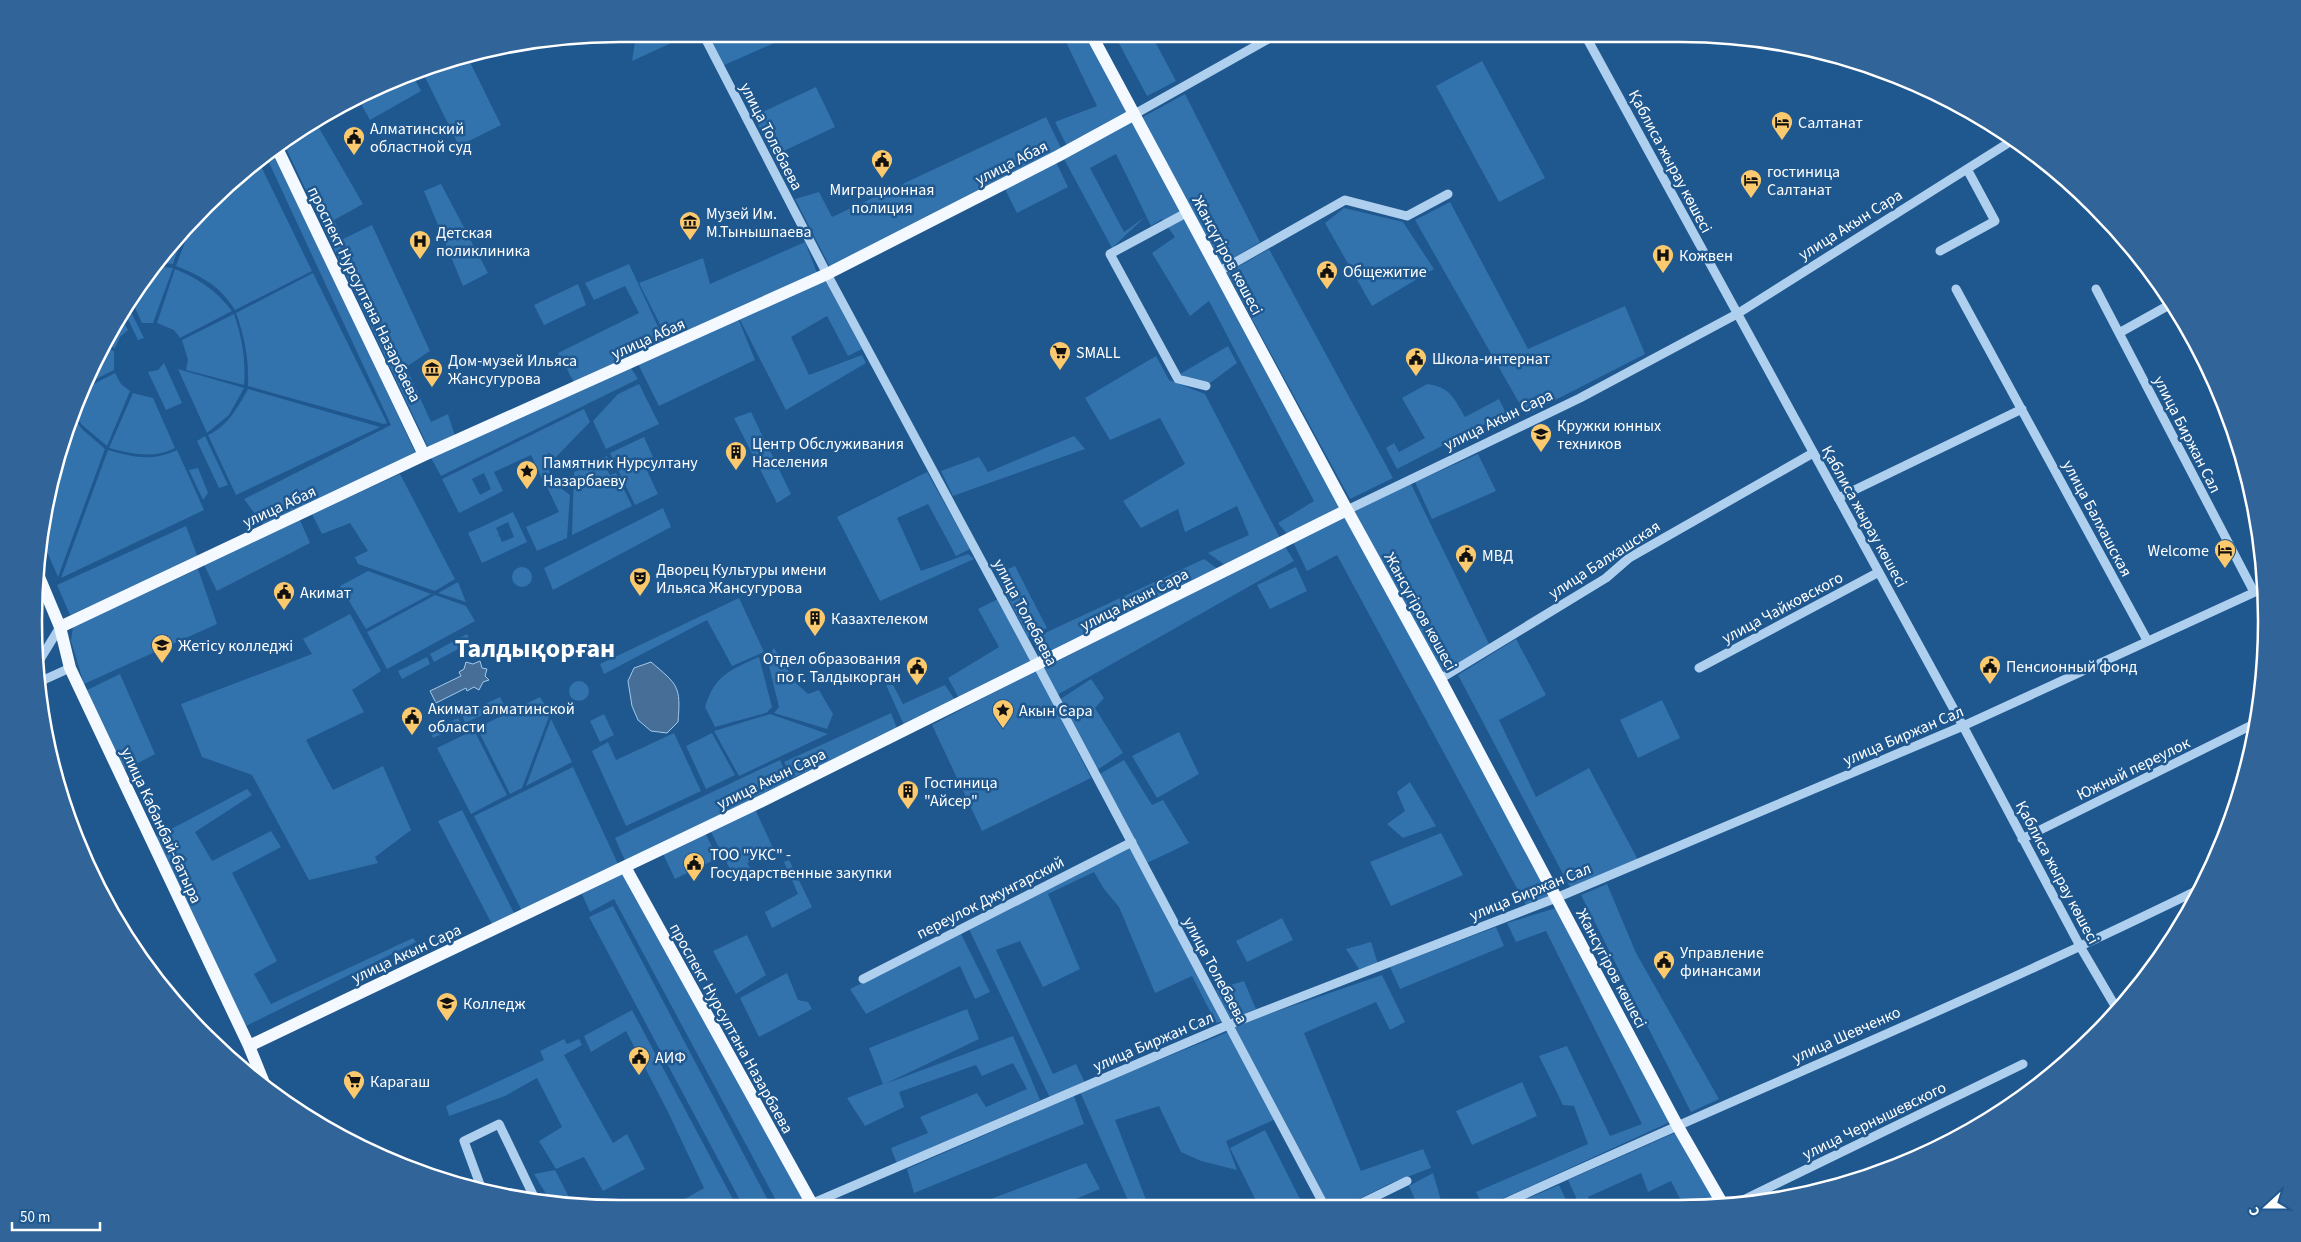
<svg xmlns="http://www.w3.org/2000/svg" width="2301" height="1242" viewBox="0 0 2301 1242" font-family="'Source Sans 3',sans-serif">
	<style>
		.green { fill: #3272ad; fill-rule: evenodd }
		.water { fill: #466e96; stroke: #a2caee }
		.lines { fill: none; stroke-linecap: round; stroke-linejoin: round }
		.minor { stroke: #aecfed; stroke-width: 9 }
		.major { stroke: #f4f9ff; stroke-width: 12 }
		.labels { text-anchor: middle; stroke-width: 5; stroke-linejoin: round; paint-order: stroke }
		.poi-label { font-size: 16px; fill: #fff; stroke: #1f578f; text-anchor: start }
		.street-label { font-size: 16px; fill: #fff; stroke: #1f578f }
		.town-label { font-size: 26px; font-weight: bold; fill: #fff; stroke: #1f578f }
		.rim { fill: none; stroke: #fff; stroke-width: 2.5 }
	</style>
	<rect width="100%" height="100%" fill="#1f578f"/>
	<path class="green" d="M652,34H691L632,61L635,42Z
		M708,34H795L722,66Z
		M1062,34H1087L1128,114L1067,146L1055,122L1097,106Z
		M1114,34H1151L1176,81L1147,96Z
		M467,56L501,125L459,146L424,75Z
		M1482,61L1545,178L1499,202L1436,86Z
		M412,74L421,91L370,120L358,99Z
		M816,87L835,127L773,156L754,116Z
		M1185,94L1260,242L1220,266L1141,118Z
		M1046,117L1062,150L830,267L795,199L819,192L832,217Z
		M315,121L363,204L334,220L343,239L372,225L430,351L406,367L431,422L448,414L455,436L428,447L283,142Z
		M1132,121L1340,508L1288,535L1278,523L1314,501L1209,301L1190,316L1152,253L1175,237L1162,219L1151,226L1116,154L1090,168L1124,232L1145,217L1112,248L1064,159Z
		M273,149L416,454L264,526L244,499L391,425L265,154Z
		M258,160L312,271L235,310C219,285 203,277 176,266L193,221Z
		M1056,162L1068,187L1017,213L1005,189Z
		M441,184L488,273L463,286L424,191Z
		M1450,202L1528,349L1625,306L1645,354L1526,415L1415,220Z
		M1344,208L1403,222L1434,269L1372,306L1325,223Z
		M185,228L173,264L158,262Z
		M805,242L817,273L668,340L639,283L703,258L710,284Z
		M1269,249L1393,478L1350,499L1227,273Z
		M629,264L660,331L663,344L575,384L558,353L639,313L625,286L594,300L585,283Z
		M155,266L173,268L153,323H142L131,299Z
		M175,269C199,279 216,290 232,311L180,338L174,330L157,323Z
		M313,273L387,423L384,424L248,386C249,360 245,338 236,313Z
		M824,278L862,349L848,356L827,316L791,337L809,375L862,355L866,363L786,410L739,318Z
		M578,284L586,305L544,325L534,305Z
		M127,304L144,338L138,340L124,311Z
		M234,314C242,338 246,359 244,385L186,370L188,360L182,340Z
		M121,316L128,330L120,337L115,348L106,345Z
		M738,318L755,360L659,406L638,364Z
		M1228,346L1237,363L1206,386L1180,374Z
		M104,348L114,351V370L84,385Z
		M1156,356L1169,380L1205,394L1280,538L1225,565L1208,553L1249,535L1237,506L1185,532L1178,509L1141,528L1123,501L1185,464L1160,418L1110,440L1085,398Z
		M164,363L182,403L166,410L148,372L158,370Z
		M631,368L638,379L441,476L430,456Z
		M178,369L244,388L229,415L207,433Z
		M115,373L121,384L130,391L107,446L82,425L73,412L82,390Z
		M639,384L659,424L606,449L593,421L618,394Z
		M1427,384C1450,387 1454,398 1465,417L1499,399L1506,413L1397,469L1386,448L1394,443L1399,452L1425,438L1402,398Z
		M248,389L380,427L236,495L208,435C228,426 238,407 248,389Z
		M133,393L153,398L175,448C153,459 132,454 109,448Z
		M584,409L590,422L555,458L548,452L550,480L544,483L531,455L494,472L503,491L459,513L442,479ZM484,473L491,489L480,495L472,479Z
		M751,412L791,494L777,503L734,418Z
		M72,415L82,429L105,449L58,577L42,540L54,469Z
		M205,436L228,485L219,488L197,441Z
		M1074,436L1085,449L953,496L941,471L979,457L988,472Z
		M644,437L653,457L643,462L658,494L635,505L610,453Z
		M108,450C132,457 153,462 177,450L204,510L61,578Z
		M1478,454L1496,491L1432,519L1415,482Z
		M607,456L610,461L604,464L610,475L616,473L632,506L572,535L574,472Z
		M198,468L208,493L203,500L189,470Z
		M927,472L970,549L956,556L928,504L897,518L921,571L968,554L974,559L880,601L837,517Z
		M400,474L455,579L435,591L358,564L355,557L368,551L350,523L322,534L312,514Z
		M554,483L570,495L567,538L537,551L526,527L559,512L547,487Z
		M1411,484L1489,644L1441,673L1353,511Z
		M663,508L671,527L553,590L544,568Z
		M513,512L527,542L482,563L468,533ZM508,522L514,537L502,542L499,535L496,537L499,534L496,528Z
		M1345,514L1551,895L1526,905L1337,555L1307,571L1292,540Z
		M299,518L310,543L217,591L203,563Z
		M186,526L198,558L70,615L57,585Z
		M1284,545L1294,561L1057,695L1042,669Z
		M1204,559L1218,569L1041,659L1032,639Z
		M1015,566L1047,628L1028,637L996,574Z
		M512 577a10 10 0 1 1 20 0a10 10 0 1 1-20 0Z
		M1296,567L1307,591L1270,609L1257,585Z
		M198,569L217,624L84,684L71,641L73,627Z
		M368,571L431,594L366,629L340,586Z
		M458,582L466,602L438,593Z
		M435,595L466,606L475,621L387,669L367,632Z
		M739,598L764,652L732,666L707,620L604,674L600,664Z
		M998,599L1033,663L960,700L948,678L999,647L978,609Z
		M350,614L381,671L352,690L364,712L306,740L333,790L383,766L411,830L375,857L378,863L309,880L252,775L202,757L181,704L312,654L303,639Z
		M467,634L471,642L434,662L430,654Z
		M1516,639L1546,695L1499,720L1536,797L1589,768L1638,860L1572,891L1458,675Z
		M774,648L796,683L808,694L819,690L833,714L827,729L774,713L779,707L767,658Z
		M427,657L430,664L402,679L398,671Z
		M759,657L772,707L766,713L715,727L705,707C715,675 730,670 759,657Z
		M1036,670L1091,778L982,831L932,725Z
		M120,674L155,754L125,770L87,690Z
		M1091,679L1104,698L1095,708L1123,753L1097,770L1059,700Z
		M569 691a10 10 0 1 1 20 0a10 10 0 1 1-20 0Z
		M886,685H893L903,704L945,685L955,700L904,725Z
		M500,697L504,705L465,723L462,715Z
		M540,697L550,714L522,788L510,794L477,728Z
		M1662,700L1680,738L1638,758L1620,720Z
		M891,713L899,733L792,778L784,762Z
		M604,714L614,735L600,742L590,721Z
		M770,714L828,734L739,776L714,731Z
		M458,718L462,725L433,738L430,731Z
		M551,719L572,762L526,786Z
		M474,730L507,795L471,814L437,748Z
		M1179,732L1199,774L1157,798L1132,756Z
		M674,733L701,791L626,826L592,751L608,742L616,760Z
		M712,733L735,775L706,789L686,746Z
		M780,760L790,782L626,863L615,838Z
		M1124,760L1152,805L1163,800L1189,843L1147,863L1098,775Z
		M573,767L618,864L522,911L474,816Z
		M1410,782L1436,826L1403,838L1387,824L1405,811L1397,792Z
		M247,789L252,795L195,832L212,861L271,831L281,847L232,873L277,961L254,974L271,1004L413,938L416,942L246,1026L156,837Z
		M754,807L774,850L747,863L751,870L734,877L710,830Z
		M462,810L515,915L493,926L438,821Z
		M704,831L718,858L675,879L663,854Z
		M1441,833L1463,875L1391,906L1370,862Z
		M1129,845L1224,1021L1216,1023L1192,976L1155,993L1119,907L1104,889L1094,872L1048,894L1080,969L1043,987L1020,941L996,950L1053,1074L1076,1064L1085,1083L1050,1098L968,927Z
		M789,860L812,907L772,928L765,912L798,894L784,862Z
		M624,873L806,1202L796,1206H779L614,899L590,912L582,894Z
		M1607,884L1636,953L1719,1099L1691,1112L1581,895Z
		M613,906L771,1206H743L589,917Z
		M1556,908L1670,1122L1491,1204H1482L1476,1192L1588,1144L1574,1106L1563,1105L1539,1056L1567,1046L1610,1136L1642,1124L1546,931L1516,942L1507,923Z
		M1282,918L1293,940L1247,962L1236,941Z
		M1496,927L1504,946L1400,989L1390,967Z
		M961,934L990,992L975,999L960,966L866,1014L850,989Z
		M747,935L766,975L736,994L713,951Z
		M1371,942L1378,964L1359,969L1346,949Z
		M787,973L798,1000L808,1002L812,1009L759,1037L740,998Z
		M1382,975L1405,1022L1390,1030L1376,1002L1304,1033L1361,1171L1423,1149L1431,1168L1391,1183L1347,1205H1329L1234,1026Z
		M1244,981L1256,1009L1228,1019L1216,989Z
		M967,1009L979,1039L885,1084L1013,1036L1040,1100L897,1164L891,1148L928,1133L920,1117L977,1093L986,1107L1027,1089L1013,1063L982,1076L976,1065L899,1092L904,1107L865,1126L847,1098L883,1084L869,1048Z
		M632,1010L736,1205L686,1207L683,1200L704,1188L667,1110L626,1031L591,1052L584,1036Z
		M1228,1032L1278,1118L1226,1141L1237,1170L1201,1161L1181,1152L1159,1106L1115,1120L1148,1205H1130L1080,1092Z
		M564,1039L567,1044L579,1039L582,1045L564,1055L613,1143L627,1134L645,1169L603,1191L584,1157L556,1169L539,1141L562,1127L537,1078L505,1096L449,1116L446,1106L544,1060L540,1051Z
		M1522,1082L1537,1116L1472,1145L1456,1111Z
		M1074,1096L1084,1124L914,1193L907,1169Z
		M1265,1130L1302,1203L1298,1205H1258L1230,1148Z
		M1677,1132L1717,1203H1682L1671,1181L1648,1192L1641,1173L1588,1197L1591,1204H1579L1568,1180Z
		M1086,1163L1100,1189L1061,1205L992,1206L991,1199Z
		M555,1170L573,1205L551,1202L534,1174Z
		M1433,1173L1442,1204H1417L1409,1186Z
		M1559,1185L1568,1204H1515Z"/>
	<path class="water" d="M480,661L482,668L487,669L485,676L489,680L483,682L479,690L474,687L467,691L466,688L436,703L430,691L461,676L459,672L464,669L466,662L473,664Z
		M651,662C678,685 681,686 678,722L667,733L651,731L638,720L632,706L628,681L634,668Z"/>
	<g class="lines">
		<path class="minor" d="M703,34L827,274L1038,666L1324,1205
			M1585,35L1963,726L2081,948L2118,1011
			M1133,115L1277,34
			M1186,213L1110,254L1178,379L1206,386
			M1940,251L1995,221L1967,169
			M1218,272L1345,200L1407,216L1448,194
			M1956,289L2147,640
			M2096,289L2254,592
			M2119,333L2171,304
			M1838,498L2022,409
			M1347,510L1580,398L1737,314L2013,140
			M36,666L60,627
			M1699,668L1879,572
			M1440,679L1606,578L1629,558L1813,453
			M39,682L70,668
			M2022,839L2256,723
			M863,979L1132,842
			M482,1190L464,1141L499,1124L535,1199
			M1737,1203L2023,1064
			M811,1204L1228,1025L1556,898L1963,726L2266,587
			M1503,1204C1735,1098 1972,1001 2200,889
			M1358,1205L1407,1181"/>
		<path class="major" d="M1091,34L1347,510L1440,679L1677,1125L1722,1203
			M276,146L424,455
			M37,572L60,627L70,668L249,1046L266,1088
			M60,627L424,455L827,274L1058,156L1133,115
			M625,867L813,1206
			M249,1046L762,801L1347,510"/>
	</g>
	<defs>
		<g id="hotel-pin" transform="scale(1.125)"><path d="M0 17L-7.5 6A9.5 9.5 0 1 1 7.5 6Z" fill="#fbc96e" stroke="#1f578f"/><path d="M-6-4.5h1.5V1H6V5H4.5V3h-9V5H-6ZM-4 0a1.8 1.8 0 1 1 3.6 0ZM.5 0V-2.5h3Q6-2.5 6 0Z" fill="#111"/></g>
		<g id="civic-pin" transform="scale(1.125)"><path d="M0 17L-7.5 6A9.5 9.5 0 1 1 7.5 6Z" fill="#fbc96e" stroke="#1f578f"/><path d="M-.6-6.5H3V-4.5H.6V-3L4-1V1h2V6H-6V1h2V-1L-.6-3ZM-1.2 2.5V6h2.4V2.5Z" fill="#111"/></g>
		<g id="museum-pin" transform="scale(1.125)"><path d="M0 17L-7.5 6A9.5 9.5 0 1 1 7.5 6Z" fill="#fbc96e" stroke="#1f578f"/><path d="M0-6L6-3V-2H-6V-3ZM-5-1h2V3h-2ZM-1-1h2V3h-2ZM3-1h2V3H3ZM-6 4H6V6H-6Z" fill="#111"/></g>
		<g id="hospital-pin" transform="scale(1.125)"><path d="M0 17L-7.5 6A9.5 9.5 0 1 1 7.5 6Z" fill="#fbc96e" stroke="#1f578f"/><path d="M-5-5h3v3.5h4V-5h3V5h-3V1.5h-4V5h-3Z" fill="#111"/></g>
		<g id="supermarket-pin" transform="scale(1.125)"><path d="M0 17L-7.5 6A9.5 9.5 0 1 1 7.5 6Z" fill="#fbc96e" stroke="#1f578f"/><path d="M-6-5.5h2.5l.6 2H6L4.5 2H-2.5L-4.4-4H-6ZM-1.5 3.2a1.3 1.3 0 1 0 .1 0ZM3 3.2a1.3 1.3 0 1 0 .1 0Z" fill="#111"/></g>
		<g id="school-pin" transform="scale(1.125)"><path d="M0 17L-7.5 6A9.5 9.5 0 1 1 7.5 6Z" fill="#fbc96e" stroke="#1f578f"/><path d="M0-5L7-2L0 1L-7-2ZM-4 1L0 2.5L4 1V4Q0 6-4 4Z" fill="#111"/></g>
		<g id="building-pin" transform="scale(1.125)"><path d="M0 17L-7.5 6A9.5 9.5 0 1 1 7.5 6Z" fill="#fbc96e" stroke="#1f578f"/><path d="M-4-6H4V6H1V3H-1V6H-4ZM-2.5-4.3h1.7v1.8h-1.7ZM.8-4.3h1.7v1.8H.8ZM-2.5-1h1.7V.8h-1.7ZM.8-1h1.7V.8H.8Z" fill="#111"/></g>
		<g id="sight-pin" transform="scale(1.125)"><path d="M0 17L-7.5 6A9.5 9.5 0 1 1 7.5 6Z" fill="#fbc96e" stroke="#1f578f"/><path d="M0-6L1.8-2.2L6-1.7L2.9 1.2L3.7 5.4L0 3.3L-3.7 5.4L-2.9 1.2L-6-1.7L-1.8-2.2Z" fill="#111"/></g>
		<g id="theatre-pin" transform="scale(1.125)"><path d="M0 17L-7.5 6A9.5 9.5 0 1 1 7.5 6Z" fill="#fbc96e" stroke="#1f578f"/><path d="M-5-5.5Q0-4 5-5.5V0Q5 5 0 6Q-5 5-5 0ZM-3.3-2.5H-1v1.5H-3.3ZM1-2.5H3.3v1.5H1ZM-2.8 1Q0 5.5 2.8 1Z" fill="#111"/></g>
		<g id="university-pin" transform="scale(1.125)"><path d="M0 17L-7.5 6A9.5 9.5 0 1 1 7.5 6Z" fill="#fbc96e" stroke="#1f578f"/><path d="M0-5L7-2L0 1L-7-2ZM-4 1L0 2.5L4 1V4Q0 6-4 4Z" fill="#111"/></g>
	</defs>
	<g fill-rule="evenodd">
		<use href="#hotel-pin" x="1782" y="122"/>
		<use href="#civic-pin" x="354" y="137"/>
		<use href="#civic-pin" x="882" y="160"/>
		<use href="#hotel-pin" x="1751" y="180"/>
		<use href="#museum-pin" x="690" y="222"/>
		<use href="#hospital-pin" x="420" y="241"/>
		<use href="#hospital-pin" x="1663" y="255"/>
		<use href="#civic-pin" x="1327" y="271"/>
		<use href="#supermarket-pin" x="1060" y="352"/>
		<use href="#civic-pin" x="1416" y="358"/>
		<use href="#museum-pin" x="432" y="369"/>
		<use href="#school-pin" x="1541" y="434"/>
		<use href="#building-pin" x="736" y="452"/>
		<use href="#sight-pin" x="527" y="471"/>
		<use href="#hotel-pin" x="2225" y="550"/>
		<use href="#civic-pin" x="1466" y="555"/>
		<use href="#theatre-pin" x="640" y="578"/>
		<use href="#civic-pin" x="284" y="592"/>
		<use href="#building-pin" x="815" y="618"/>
		<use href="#university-pin" x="162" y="645"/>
		<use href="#civic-pin" x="1990" y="666"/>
		<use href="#civic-pin" x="917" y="667"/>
		<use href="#sight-pin" x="1003" y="710"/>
		<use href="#civic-pin" x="412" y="717"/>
		<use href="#building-pin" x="908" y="791"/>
		<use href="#civic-pin" x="694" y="863"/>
		<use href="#civic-pin" x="1664" y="961"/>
		<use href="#university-pin" x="447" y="1003"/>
		<use href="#civic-pin" x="639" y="1057"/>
		<use href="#supermarket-pin" x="354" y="1081"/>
	</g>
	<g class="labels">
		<g class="poi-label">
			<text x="1798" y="128">Салтанат</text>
			<text x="370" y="134">Алматинский<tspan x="370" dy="18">областной суд</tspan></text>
			<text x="1767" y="177">гостиница<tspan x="1767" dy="18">Салтанат</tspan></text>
			<text x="882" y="195" text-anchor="middle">Миграционная<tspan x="882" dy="18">полиция</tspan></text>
			<text x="706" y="219">Музей Им.<tspan x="706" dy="18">М.Тынышпаева</tspan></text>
			<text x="436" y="238">Детская<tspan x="436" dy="18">поликлиника</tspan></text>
			<text x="1679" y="261">Кожвен</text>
			<text x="1343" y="277">Общежитие</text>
			<text x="1076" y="358">SMALL</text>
			<text x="1432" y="364">Школа-интернат</text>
			<text x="448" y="366">Дом-музей Ильяса<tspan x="448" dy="18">Жансугурова</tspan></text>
			<text x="1557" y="431">Кружки юнных<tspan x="1557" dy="18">техников</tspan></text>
			<text x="752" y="449">Центр Обслуживания<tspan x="752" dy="18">Населения</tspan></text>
			<text x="543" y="468">Памятник Нурсултану<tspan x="543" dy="18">Назарбаеву</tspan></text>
			<text x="2209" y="556" text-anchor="end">Welcome</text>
			<text x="1482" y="561">МВД</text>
			<text x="656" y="575">Дворец Культуры имени<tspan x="656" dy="18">Ильяса Жансугурова</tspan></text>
			<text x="300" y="598">Акимат</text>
			<text x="831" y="624">Казахтелеком</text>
			<text x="178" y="651">Жетісу колледжі</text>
			<text x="901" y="664" text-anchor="end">Отдел образования<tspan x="901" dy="18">по г. Талдыкорган</tspan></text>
			<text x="2006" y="672">Пенсионный фонд</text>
			<text x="428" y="714">Акимат алматинской<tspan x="428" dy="18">области</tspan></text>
			<text x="1019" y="716">Акын Сара</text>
			<text x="924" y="788">Гостиница<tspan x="924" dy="18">"Айсер"</tspan></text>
			<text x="710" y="860">ТОО "УКС" -<tspan x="710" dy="18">Государственные закупки</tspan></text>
			<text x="1680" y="958">Управление<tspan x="1680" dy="18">финансами</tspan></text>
			<text x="463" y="1009">Колледж</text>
			<text x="655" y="1063">АИФ</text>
			<text x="370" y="1087">Карагаш</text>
		</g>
		<g class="street-label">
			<text transform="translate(772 136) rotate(63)" y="6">улица Толебаева</text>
			<text transform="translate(1671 161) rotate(62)" y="6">Қаблиса жырау көшесі</text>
			<text transform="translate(1011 162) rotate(-27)" y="6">улица Абая</text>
			<text transform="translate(1850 224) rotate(-32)" y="6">улица Акын Сара</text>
			<text transform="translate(1228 255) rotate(62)" y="6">Жансүгіров көшесі</text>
			<text transform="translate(365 294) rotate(64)" y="6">проспект Нурсултана Назарбаева</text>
			<text transform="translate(648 338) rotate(-24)" y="6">улица Абая</text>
			<text transform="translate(1498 419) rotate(-26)" y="6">улица Акын Сара</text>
			<text transform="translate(2188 434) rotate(63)" y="6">улица Биржан Сал</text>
			<text transform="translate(279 506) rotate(-25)" y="6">улица Абая</text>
			<text transform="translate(1865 516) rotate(61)" y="6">Қаблиса жырау көшесі</text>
			<text transform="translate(2098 518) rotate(62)" y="6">улица Балхашская</text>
			<text transform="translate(1604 559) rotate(-33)" y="6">улица Балхашская</text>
			<text transform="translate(1134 599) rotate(-27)" y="6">улица Акын Сара</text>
			<text transform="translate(1782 607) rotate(-28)" y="6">улица Чайковского</text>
			<text transform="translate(1421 611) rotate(61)" y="6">Жансүгіров көшесі</text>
			<text transform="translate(1026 612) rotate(62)" y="6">улица Толебаева</text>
			<text transform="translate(1903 735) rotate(-23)" y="6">улица Биржан Сал</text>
			<text transform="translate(2133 768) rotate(-26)" y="6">Южный переулок</text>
			<text transform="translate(771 778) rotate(-26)" y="6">улица Акын Сара</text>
			<text transform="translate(162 825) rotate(65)" y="6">улица Кабанбай-батыра</text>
			<text transform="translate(2058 872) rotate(62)" y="6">Қаблиса жырау көшесі</text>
			<text transform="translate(1530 891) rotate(-22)" y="6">улица Биржан Сал</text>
			<text transform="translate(990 897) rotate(-27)" y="6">переулок Джунгарский</text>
			<text transform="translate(406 953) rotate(-25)" y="6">улица Акын Сара</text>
			<text transform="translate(1612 968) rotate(62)" y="6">Жансүгіров көшесі</text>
			<text transform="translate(1216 970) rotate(62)" y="6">улица Толебаева</text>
			<text transform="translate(732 1028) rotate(61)" y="6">проспект Нурсултана Назарбаева</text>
			<text transform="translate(1846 1034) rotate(-24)" y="6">улица Шевченко</text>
			<text transform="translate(1153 1041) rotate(-23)" y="6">улица Биржан Сал</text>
			<text transform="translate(1874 1120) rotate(-26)" y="6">улица Чернышевского</text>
		</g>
		<g class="town-label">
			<text x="535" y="657">Талдықорған</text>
		</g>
	</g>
	<path d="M0 0H2301V1242H0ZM620 42H1680A578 578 0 0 1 2258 620V622A578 578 0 0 1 1680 1200H620A578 578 0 0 1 42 622V620A578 578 0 0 1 620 42Z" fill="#316498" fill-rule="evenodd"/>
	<path class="rim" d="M620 42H1680A578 578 0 0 1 2258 620V622A578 578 0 0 1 1680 1200H620A578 578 0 0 1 42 622V620A578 578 0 0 1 620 42Z"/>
	<g transform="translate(2266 1207) rotate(249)" stroke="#1f578f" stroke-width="4" paint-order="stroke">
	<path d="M0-4L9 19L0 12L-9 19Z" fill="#ffffff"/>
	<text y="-8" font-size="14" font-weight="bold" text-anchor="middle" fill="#ffffff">С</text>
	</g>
	<path d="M12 1222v8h88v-8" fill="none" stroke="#ffffff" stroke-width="2.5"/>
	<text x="20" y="1222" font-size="15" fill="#ffffff" stroke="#1f578f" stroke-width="4" paint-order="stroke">50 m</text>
</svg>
